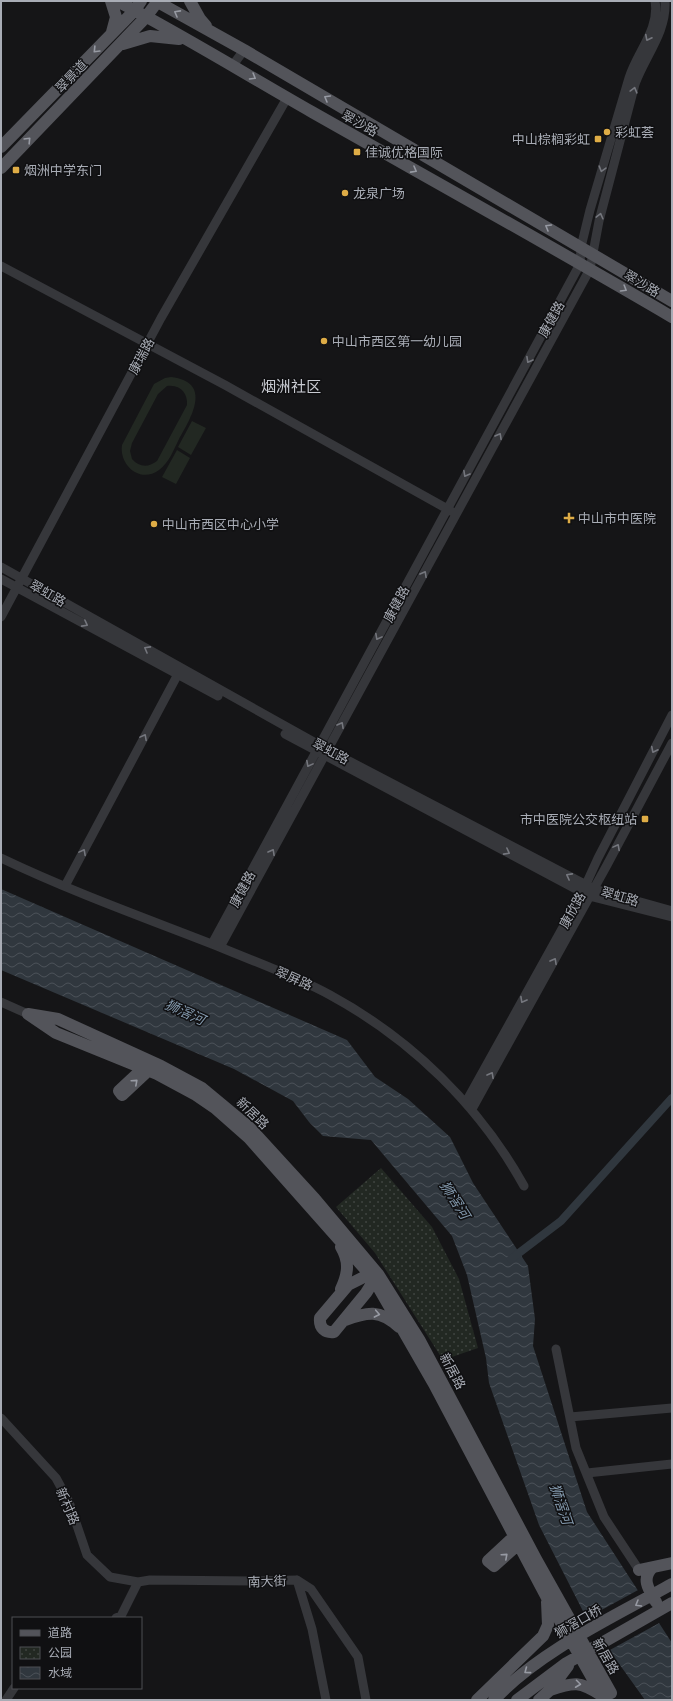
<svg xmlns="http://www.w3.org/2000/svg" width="673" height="1701" viewBox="0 0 673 1701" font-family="Cabin,'Noto Sans SC',sans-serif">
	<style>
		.grass { fill: #222822; fill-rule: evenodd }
		.park { fill: url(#park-dots) }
		.water { fill: url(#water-waves) }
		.pier { fill: #151517 }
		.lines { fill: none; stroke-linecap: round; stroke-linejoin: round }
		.canal { stroke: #30373e; stroke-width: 8 }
		.minor { stroke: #36373b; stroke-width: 9 }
		.major { stroke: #53545a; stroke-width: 12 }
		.oneway { stroke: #979aa3 }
		.oneway2 { stroke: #75777e }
		.poi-dot { fill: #deac46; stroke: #101012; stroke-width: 1.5 }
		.labels { text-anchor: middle; stroke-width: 3; stroke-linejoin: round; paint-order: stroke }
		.street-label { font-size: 13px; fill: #a8acb5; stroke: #101012 }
		.poi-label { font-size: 13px; fill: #a8acb5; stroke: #101012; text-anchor: start }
		.water-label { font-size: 14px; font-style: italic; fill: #8399ad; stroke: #101012 }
		.quarter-label { font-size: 15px; fill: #c9cbd2; stroke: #101012 }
	</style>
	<defs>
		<pattern id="park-dots" width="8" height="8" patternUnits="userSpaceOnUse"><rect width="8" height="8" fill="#222822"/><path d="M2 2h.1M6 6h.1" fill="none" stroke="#3f4440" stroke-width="1.8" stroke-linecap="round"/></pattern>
		<pattern id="water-waves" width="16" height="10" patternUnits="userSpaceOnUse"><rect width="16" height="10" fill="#30373e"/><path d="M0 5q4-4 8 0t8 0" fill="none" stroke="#4b5158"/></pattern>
	</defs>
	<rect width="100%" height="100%" fill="#151517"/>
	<path class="grass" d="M171,377C213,382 191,418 179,439C174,449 169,463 159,470C140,484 119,465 122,445L154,384L165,378ZM167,386C180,384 188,393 187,405L157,461C148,468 139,467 132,459L130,451L132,443L158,394Z
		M192,421L206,428L191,455L178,447Z
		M177,450L190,458L176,484L162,477Z"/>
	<path class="park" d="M381,1168L432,1227L459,1279L478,1348L443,1360L375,1253L336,1207Z"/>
	<path class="water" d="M1,889L347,1040L375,1077L408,1099L450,1137L473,1183L528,1266L535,1319L533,1346L587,1512L672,1643V1700H645L587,1619L539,1525L489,1383L486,1358L467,1275L452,1236L371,1140L323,1136L309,1122L293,1101L234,1069L1,970Z"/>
	<path class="pier" d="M640,1589L661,1622L608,1651L585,1619Z"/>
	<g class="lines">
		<path class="canal" d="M511,1259L561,1221L672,1098"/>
		<path class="minor" d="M233,65L244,50
			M1,266L225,385L451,511
			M1,567L328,750L594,889L672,911
			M1,579L218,696
			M1,617L161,318L287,98
			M285,734L589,896L672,917
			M1,858C72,892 148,919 222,948C258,963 295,976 330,995C411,1039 479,1105 524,1186
			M65,886L178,674
			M212,944L580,264L581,247L590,210L629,78C637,52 660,29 655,1
			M220,947L590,269L599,221L635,84C645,56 667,32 665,1
			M1,1002L28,1014
			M466,1102L582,893L598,858L672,715
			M472,1109L607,865L672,743
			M556,1349L576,1448L604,1517L639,1570
			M570,1417L672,1408
			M1,1418L56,1478L69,1502L87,1555L110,1577L138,1582
			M587,1473L672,1464
			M297,1580L312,1629L326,1700
			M116,1618L121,1616L138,1582L150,1580L252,1581L297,1580L311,1589L358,1657L366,1700
			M6,1700L14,1688"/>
		<path class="major" d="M111,1L116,17L112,32
			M117,1C184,36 247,75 312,112C432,180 553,247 672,317
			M156,1L244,50L672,301
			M190,1L200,19L206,26
			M123,44L150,36L179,39
			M1,147L135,10L141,1
			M1,168L146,17L158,1
			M28,1014L58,1019L161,1066L202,1088L249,1127L315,1199L378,1274L420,1341L536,1559L611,1693L603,1697L546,1596L434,1384L373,1278L249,1138L215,1108L196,1095L157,1074L56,1033Z
			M149,1063L119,1091L122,1095L153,1066
			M370,1274H378L366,1293L334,1332C325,1333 319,1328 320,1318L348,1285Z
			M341,1289C348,1274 350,1262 341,1247
			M345,1320C367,1312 380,1309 399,1327
			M520,1531L488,1561L494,1566L524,1539
			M652,1568C641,1579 649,1590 656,1602
			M639,1570L672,1563
			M550,1690C574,1682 580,1681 601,1695
			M477,1700L543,1636L548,1625L547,1602
			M494,1700C539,1651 614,1617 672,1584
			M517,1700L565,1664L672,1603
			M539,1700L550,1690L568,1666"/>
	</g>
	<defs><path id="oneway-chevron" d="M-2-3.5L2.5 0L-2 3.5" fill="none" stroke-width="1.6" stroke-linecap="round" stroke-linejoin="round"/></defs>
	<g class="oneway">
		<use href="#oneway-chevron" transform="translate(177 13) rotate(-151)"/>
		<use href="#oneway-chevron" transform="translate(96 50) rotate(134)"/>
		<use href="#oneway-chevron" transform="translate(253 77) rotate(31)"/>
		<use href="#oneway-chevron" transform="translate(327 98) rotate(-150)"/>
		<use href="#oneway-chevron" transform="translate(28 140) rotate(-46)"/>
		<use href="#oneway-chevron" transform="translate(414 170) rotate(29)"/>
		<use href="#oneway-chevron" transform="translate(548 227) rotate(-150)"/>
		<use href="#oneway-chevron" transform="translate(624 289) rotate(31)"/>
		<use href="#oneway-chevron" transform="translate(135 1082) rotate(-42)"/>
		<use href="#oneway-chevron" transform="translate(377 1314) rotate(11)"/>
		<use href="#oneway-chevron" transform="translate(505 1556) rotate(-42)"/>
		<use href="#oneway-chevron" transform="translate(638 1604) rotate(150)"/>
		<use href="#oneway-chevron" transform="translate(527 1671) rotate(143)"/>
		<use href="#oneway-chevron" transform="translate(578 1684) rotate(7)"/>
	</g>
	<g class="oneway2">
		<use href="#oneway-chevron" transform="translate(648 38) rotate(117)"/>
		<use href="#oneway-chevron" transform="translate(634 90) rotate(-75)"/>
		<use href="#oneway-chevron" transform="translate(602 169) rotate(106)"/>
		<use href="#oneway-chevron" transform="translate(600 216) rotate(-76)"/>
		<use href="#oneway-chevron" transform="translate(529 360) rotate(119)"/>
		<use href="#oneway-chevron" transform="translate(499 436) rotate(-61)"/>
		<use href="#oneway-chevron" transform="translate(466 474) rotate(119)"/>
		<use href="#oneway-chevron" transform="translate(424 574) rotate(-61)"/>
		<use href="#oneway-chevron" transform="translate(85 624) rotate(28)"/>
		<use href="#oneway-chevron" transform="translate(378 637) rotate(118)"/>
		<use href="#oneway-chevron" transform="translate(147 649) rotate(-151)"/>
		<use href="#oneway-chevron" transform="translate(341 725) rotate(-61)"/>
		<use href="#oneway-chevron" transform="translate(144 737) rotate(-62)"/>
		<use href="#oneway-chevron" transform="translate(654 750) rotate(117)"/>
		<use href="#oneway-chevron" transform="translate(309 764) rotate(118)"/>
		<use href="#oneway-chevron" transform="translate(617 847) rotate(-62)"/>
		<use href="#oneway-chevron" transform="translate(83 852) rotate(-62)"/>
		<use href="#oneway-chevron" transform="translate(272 852) rotate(-61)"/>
		<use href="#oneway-chevron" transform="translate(507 852) rotate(28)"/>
		<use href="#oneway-chevron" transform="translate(569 876) rotate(-152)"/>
		<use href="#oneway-chevron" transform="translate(554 961) rotate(-61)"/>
		<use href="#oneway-chevron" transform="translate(523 1000) rotate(119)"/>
		<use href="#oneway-chevron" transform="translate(491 1075) rotate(-61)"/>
	</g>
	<g class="poi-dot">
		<circle cx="607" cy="132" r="4"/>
		<rect x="594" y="135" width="8" height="8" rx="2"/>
		<rect x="353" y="148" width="8" height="8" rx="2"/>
		<rect x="12" y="166" width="8" height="8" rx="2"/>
		<circle cx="345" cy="193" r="4"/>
		<circle cx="324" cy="341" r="4"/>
		<path d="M567 512h4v4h4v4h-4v4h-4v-4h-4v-4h4z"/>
		<circle cx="154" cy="524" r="4"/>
		<rect x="641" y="815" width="8" height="8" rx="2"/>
	</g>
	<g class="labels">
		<g class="street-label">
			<text transform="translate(71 76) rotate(-46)" y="5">翠景道</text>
			<text transform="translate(360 123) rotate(29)" y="5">翠沙路</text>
			<text transform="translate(642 283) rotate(31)" y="5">翠沙路</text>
			<text transform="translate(551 319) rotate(-61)" y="5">康健路</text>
			<text transform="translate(141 356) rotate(-62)" y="5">康瑞路</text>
			<text transform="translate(48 593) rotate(30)" y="5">翠虹路</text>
			<text transform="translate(396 604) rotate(-62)" y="5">康健路</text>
			<text transform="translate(331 751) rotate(28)" y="5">翠虹路</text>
			<text transform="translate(242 889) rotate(-62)" y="5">康健路</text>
			<text transform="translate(620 896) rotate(16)" y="5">翠虹路</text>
			<text transform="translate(572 910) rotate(-61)" y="5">康欣路</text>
			<text transform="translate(294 978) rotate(24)" y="5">翠屏路</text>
			<text transform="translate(253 1113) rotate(44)" y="5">新居路</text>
			<text transform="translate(453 1371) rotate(62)" y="5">新居路</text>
			<text transform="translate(68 1506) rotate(67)" y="5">新村路</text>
			<text transform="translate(267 1581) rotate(-2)" y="5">南大街</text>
			<text transform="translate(578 1621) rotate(-30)" y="5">狮滘口桥</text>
			<text transform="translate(606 1656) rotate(60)" y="5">新居路</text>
		</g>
		<g class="poi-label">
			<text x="615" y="137">彩虹荟</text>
			<text x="590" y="144" text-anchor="end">中山棕榈彩虹</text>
			<text x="365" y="157">佳诚优格国际</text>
			<text x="24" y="175">烟洲中学东门</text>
			<text x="353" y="198">龙泉广场</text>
			<text x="332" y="346">中山市西区第一幼儿园</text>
			<text x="578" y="523">中山市中医院</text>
			<text x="162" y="529">中山市西区中心小学</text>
			<text x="637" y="824" text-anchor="end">市中医院公交枢纽站</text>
		</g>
		<g class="water-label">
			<text transform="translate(185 1012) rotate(24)" y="5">狮滘河</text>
			<text transform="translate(455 1200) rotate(57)" y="5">狮滘河</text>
			<text transform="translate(561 1504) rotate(71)" y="5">狮滘河</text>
		</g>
		<g class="quarter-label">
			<text x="291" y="392">烟洲社区</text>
		</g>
	</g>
	<rect width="673" height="1701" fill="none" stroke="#a8acb5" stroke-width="4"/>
	<rect x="12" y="1617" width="130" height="72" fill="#101012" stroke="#4d4e53"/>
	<rect x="20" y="1630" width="20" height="6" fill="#53545a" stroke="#4d4e53"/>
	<text x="48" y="1637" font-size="12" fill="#a8acb5">道路</text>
	<rect x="20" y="1647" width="20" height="12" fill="url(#park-dots)" stroke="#4d4e53"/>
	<text x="48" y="1657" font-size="12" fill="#a8acb5">公园</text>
	<rect x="20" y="1667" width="20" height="12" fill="url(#water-waves)" stroke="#4d4e53"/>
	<text x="48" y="1677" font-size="12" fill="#a8acb5">水域</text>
</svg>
